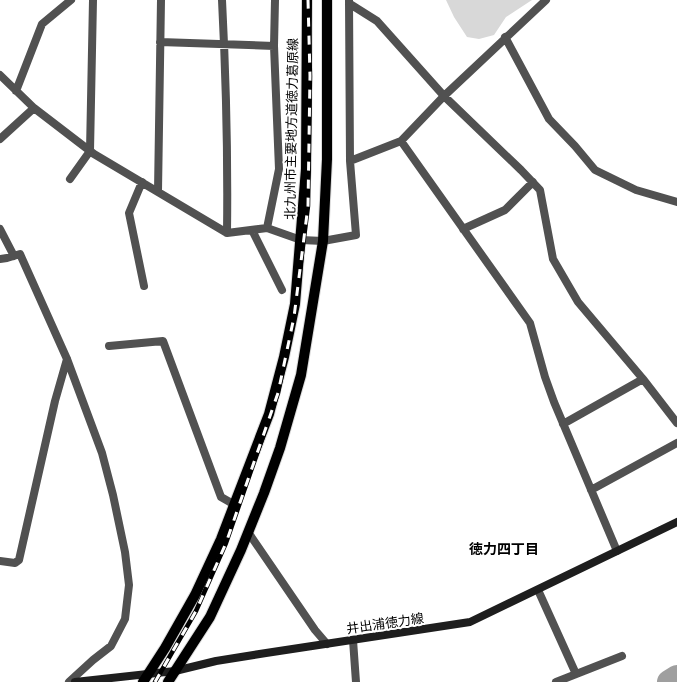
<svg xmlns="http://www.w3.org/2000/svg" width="677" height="682" viewBox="0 0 677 682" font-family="'Nunito Sans','Noto Sans JP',sans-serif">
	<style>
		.green { fill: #d8d8d8 }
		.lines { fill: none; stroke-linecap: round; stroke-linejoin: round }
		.river { stroke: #9f9f9f; stroke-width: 24 }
		.primary-casing { stroke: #dbdbdb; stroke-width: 12 }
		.street { stroke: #515151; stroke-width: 8 }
		.secondary { stroke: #1e1e1e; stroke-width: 8 }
		.primary { stroke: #000; stroke-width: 10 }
		.rail-casing { stroke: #000; stroke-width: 4.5 }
		.rail { stroke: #fff; stroke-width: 3; stroke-dasharray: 9; stroke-linecap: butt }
		.labels { text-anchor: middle; stroke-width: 4; stroke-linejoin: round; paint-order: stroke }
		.street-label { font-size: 13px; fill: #000; stroke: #fff }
		.neighbourhood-label { font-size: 14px; font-weight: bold; fill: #000; stroke: #fff }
	</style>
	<rect width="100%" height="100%" fill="#fff"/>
	<path class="green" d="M446,0H532L506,17L494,35L479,39L467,37L454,17Z"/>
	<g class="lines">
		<path class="river" d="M669,682L677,677"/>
		<g class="primary-casing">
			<path id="primary" d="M143,682L165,648L195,595L221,539L269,414L284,357L295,304L306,169L307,0
				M168,682L210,617L241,550L264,493L280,448L301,375L323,241L327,159V0"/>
		</g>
		<path class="street" d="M222,0C226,78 228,155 227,233
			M349,0L350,161
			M350,4L377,21L444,96L521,170L540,190L553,259L578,302L643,379L677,423
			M505,37L549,119L575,146L595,170L636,190L677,202
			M160,42L274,46
			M0,75L34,108L94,154L227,233L267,228L301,240L323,241L356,235L350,161L401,141L444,96L546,0
			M16,91L42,24L71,0
			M0,139L34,108
			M401,141L530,323L545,377L554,402L617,551
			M70,179L90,151L93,0
			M142,182L129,213L144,286
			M158,191L161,0
			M267,228L279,169L274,46L275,0
			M0,229L14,256
			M463,229L505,210L533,182
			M252,230L282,290
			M0,259L7,258L20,254L67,359L102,453L113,495L125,552L129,585L125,619L111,646L93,660L69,682
			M109,346L163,341L221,497L235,505
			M563,424L643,379
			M591,490L677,443
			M248,532L315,630L327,644
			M0,561L15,563L19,560L55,401L67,359
			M538,590L576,674
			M353,640L356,682
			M556,682L622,656"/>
		<path class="secondary" d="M75,682L175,671L216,661L266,653L470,622L677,522"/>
		<use href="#primary" class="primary"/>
		<g class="rail-casing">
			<path id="rail" d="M155,682L196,611L226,543L278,393L294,317L308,206L310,76L308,0"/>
		</g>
		<use href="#rail" class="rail"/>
	</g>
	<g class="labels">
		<g class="street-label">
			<text transform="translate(291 129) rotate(-89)" y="5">北九州市主要地方道徳力葛原線</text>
			<text transform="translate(385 623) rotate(-8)" y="5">井出浦徳力線</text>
		</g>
		<g class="neighbourhood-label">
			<text x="504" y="554">徳力四丁目</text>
		</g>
	</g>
</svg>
